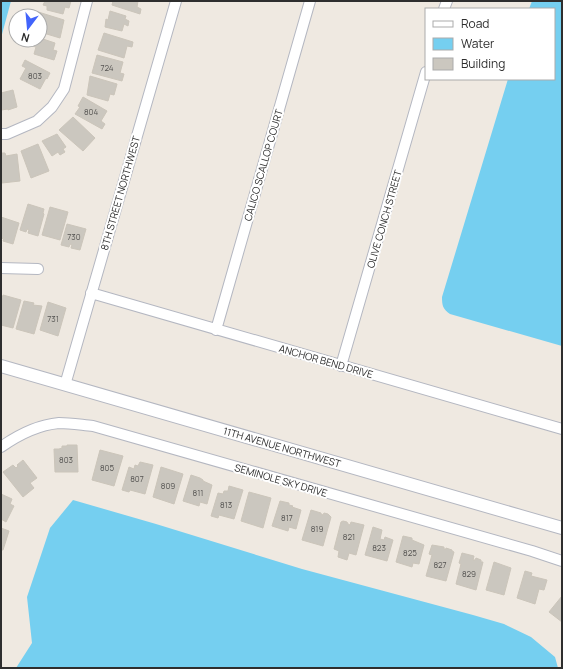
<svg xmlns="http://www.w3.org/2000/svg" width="563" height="669" viewBox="0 0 563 669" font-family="Manrope,sans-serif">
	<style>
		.water { fill: #75cff0 }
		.building { fill: #cbc7bf; stroke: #cbc5ba }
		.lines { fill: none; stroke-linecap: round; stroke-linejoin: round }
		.minor-casing { stroke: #b4b7c1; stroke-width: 12 }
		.tertiary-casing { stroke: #b4b7c1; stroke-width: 14 }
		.minor { stroke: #fff; stroke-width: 10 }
		.tertiary { stroke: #fff; stroke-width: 12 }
		.labels { text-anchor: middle; stroke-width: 4; stroke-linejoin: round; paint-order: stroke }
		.number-label { font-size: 8px; fill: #555452 }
		.street-label { font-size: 10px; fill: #2e2e2e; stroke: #fff }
	</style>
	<rect width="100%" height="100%" fill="#efe9e1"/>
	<path class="water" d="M1,1H11L1,38Z
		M532,1H562V346L450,314C443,309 442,306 442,297L508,79H554V9H529Z
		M73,500L156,524L302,569L473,615L504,624L531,637L555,657L558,668H16L32,643L27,597L50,528Z"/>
	<path class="building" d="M45,1H71L69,8L65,7L63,14L47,10V6L43,5Z
		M113,1H138L137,7L141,9L140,14L112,5Z
		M35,11L64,20L60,38L40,32V16H34Z
		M110,11L126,16L125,19L129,21L128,26L124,24L122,31L105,27L106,19L108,20Z
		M104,33L133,42L132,47L127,46L124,58L98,50Z
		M40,38L55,43L53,50L57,51L54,60L34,54L36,47L32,46L33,40L38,41L40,40Z
		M97,55L123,62L120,73L124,74L122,81L92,73Z
		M25,60L50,73L47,79L46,78L40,89L20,79L26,68L22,66Z
		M90,76L117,84L114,95L110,94L108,101L87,95Z
		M13,90L17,107L8,110V109L1,110V93Z
		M83,97L107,111L101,121L105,124L102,129L75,114L80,107L78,106Z
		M73,117L95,138L83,151L59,130Z
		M57,134L66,147L63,149L65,152L60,155L58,152L52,156L42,141Z
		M38,144L49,171L31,178L21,151Z
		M1,153H5L6,156L17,154L20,181L2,183Z
		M28,204L44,209L43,213L44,214L38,236L28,233L29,230L27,229L26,232L20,230Z
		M50,207L68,212L60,240L42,235Z
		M1,217L19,223L13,244L3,241L4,238H3L1,240Z
		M67,224L86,229L80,250L71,248L72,245L70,244L69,247L61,245Z
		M3,295L21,300L13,328L1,325V302Z
		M24,301L34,303L33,305L42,306L34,334L16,329Z
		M48,302L66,308L58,336L40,330Z
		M67,445H77L78,472H55L54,449H59L62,448V446H67Z
		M100,450L123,456L114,486L92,480Z
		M23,460L37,478L30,483L34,488L23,497L3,472L13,465L16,468L18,466L17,465Z
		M140,462L153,465L145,494L130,490L129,492L122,490L129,467L134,469L135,465L138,466Z
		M161,467L183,474L174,504L153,497Z
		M191,475L200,478L203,480V481L212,485L207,504L200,502L199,506L183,501Z
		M229,486L243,490L234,519L219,515L218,518L211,516L218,493L223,494L224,491H228Z
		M249,492L271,498L263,528L241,521Z
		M1,494L12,499L10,504L14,506L6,522L1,519Z
		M280,501L289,503V505L293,506L292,507L301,510L296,529L289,527L288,531L272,526Z
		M311,510L321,513V514L323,515L324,513L328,514L331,517L323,546L302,540Z
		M343,521L347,522L348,524L350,525L351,522L364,525L356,555L349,553L347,560L338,557L339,551L334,549L341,522Z
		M373,527L382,530L380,539L384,540L385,537L393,540L387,561L365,555Z
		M1,528L9,531L3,550H1Z
		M403,536L412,538V540L424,545L419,564L413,563L412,567L396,562Z
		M432,545L444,547V549H446V548L452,550V551L454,552L446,581L426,576L432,555L429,554Z
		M462,553L474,556L473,560H475L476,558L481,560V562H483L476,590L456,584L461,564L459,563Z
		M494,562L511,568L504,595L486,590Z
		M525,571L532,573L531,576L547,580L544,590L539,589L535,604L517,598Z
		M562,596V622L549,612Z"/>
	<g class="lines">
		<g class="minor-casing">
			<path id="minor" d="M444,9L447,1
				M1,134H7L37,121L52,107L64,89L87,1
				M1,268L38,269
				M91,293L562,429
				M216,330L310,1
				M341,366L426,72
				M65,385L176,1
				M1,447C18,435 37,425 59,423C70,423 82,425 93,426L532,551L562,561"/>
		</g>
		<g class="tertiary-casing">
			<path id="tertiary" d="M1,366L562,528"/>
		</g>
		<use href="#minor" class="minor"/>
		<use href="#tertiary" class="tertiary"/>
	</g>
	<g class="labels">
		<g class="number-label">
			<text x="107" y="71">724</text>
			<text x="35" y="79">803</text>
			<text x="91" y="115">804</text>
			<text x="74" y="240">730</text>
			<text x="53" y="322">731</text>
			<text x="66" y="463">803</text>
			<text x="107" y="471">805</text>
			<text x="137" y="482">807</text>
			<text x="168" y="489">809</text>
			<text x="198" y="496">811</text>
			<text x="226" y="508">813</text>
			<text x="287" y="521">817</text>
			<text x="317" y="532">819</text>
			<text x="349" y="540">821</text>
			<text x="379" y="551">823</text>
			<text x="410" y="556">825</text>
			<text x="440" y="568">827</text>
			<text x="469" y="577">829</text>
		</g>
		<g class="street-label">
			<text transform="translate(263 165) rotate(-74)" y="4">CALICO SCALLOP COURT</text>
			<text transform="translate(120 193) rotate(-74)" y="4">8TH STREET NORTHWEST</text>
			<text transform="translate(384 219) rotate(-74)" y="4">OLIVE CONCH STREET</text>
			<text transform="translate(326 361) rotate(16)" y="4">ANCHOR BEND DRIVE</text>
			<text transform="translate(282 447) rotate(16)" y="4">11TH AVENUE NORTHWEST</text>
			<text transform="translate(281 480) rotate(16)" y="4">SEMINOLE SKY DRIVE</text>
		</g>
	</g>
	<rect width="563" height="669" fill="none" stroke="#2e2e2e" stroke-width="4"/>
	<rect x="425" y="8" width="130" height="72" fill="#ffffff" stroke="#ababab"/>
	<rect x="433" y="21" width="20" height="6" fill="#ffffff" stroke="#ababab"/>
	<text x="461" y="28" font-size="12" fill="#2e2e2e">Road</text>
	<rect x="433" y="38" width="20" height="12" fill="#75cff0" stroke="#ababab"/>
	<text x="461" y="48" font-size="12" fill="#2e2e2e">Water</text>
	<rect x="433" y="58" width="20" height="12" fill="#cbc7bf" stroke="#ababab"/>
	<text x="461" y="68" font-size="12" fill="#2e2e2e">Building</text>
	<g transform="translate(28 28) rotate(196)"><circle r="19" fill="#ffffff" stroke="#ababab"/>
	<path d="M0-3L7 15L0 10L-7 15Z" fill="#4264fb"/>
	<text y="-6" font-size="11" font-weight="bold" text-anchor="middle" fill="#2e2e2e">N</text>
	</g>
</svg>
